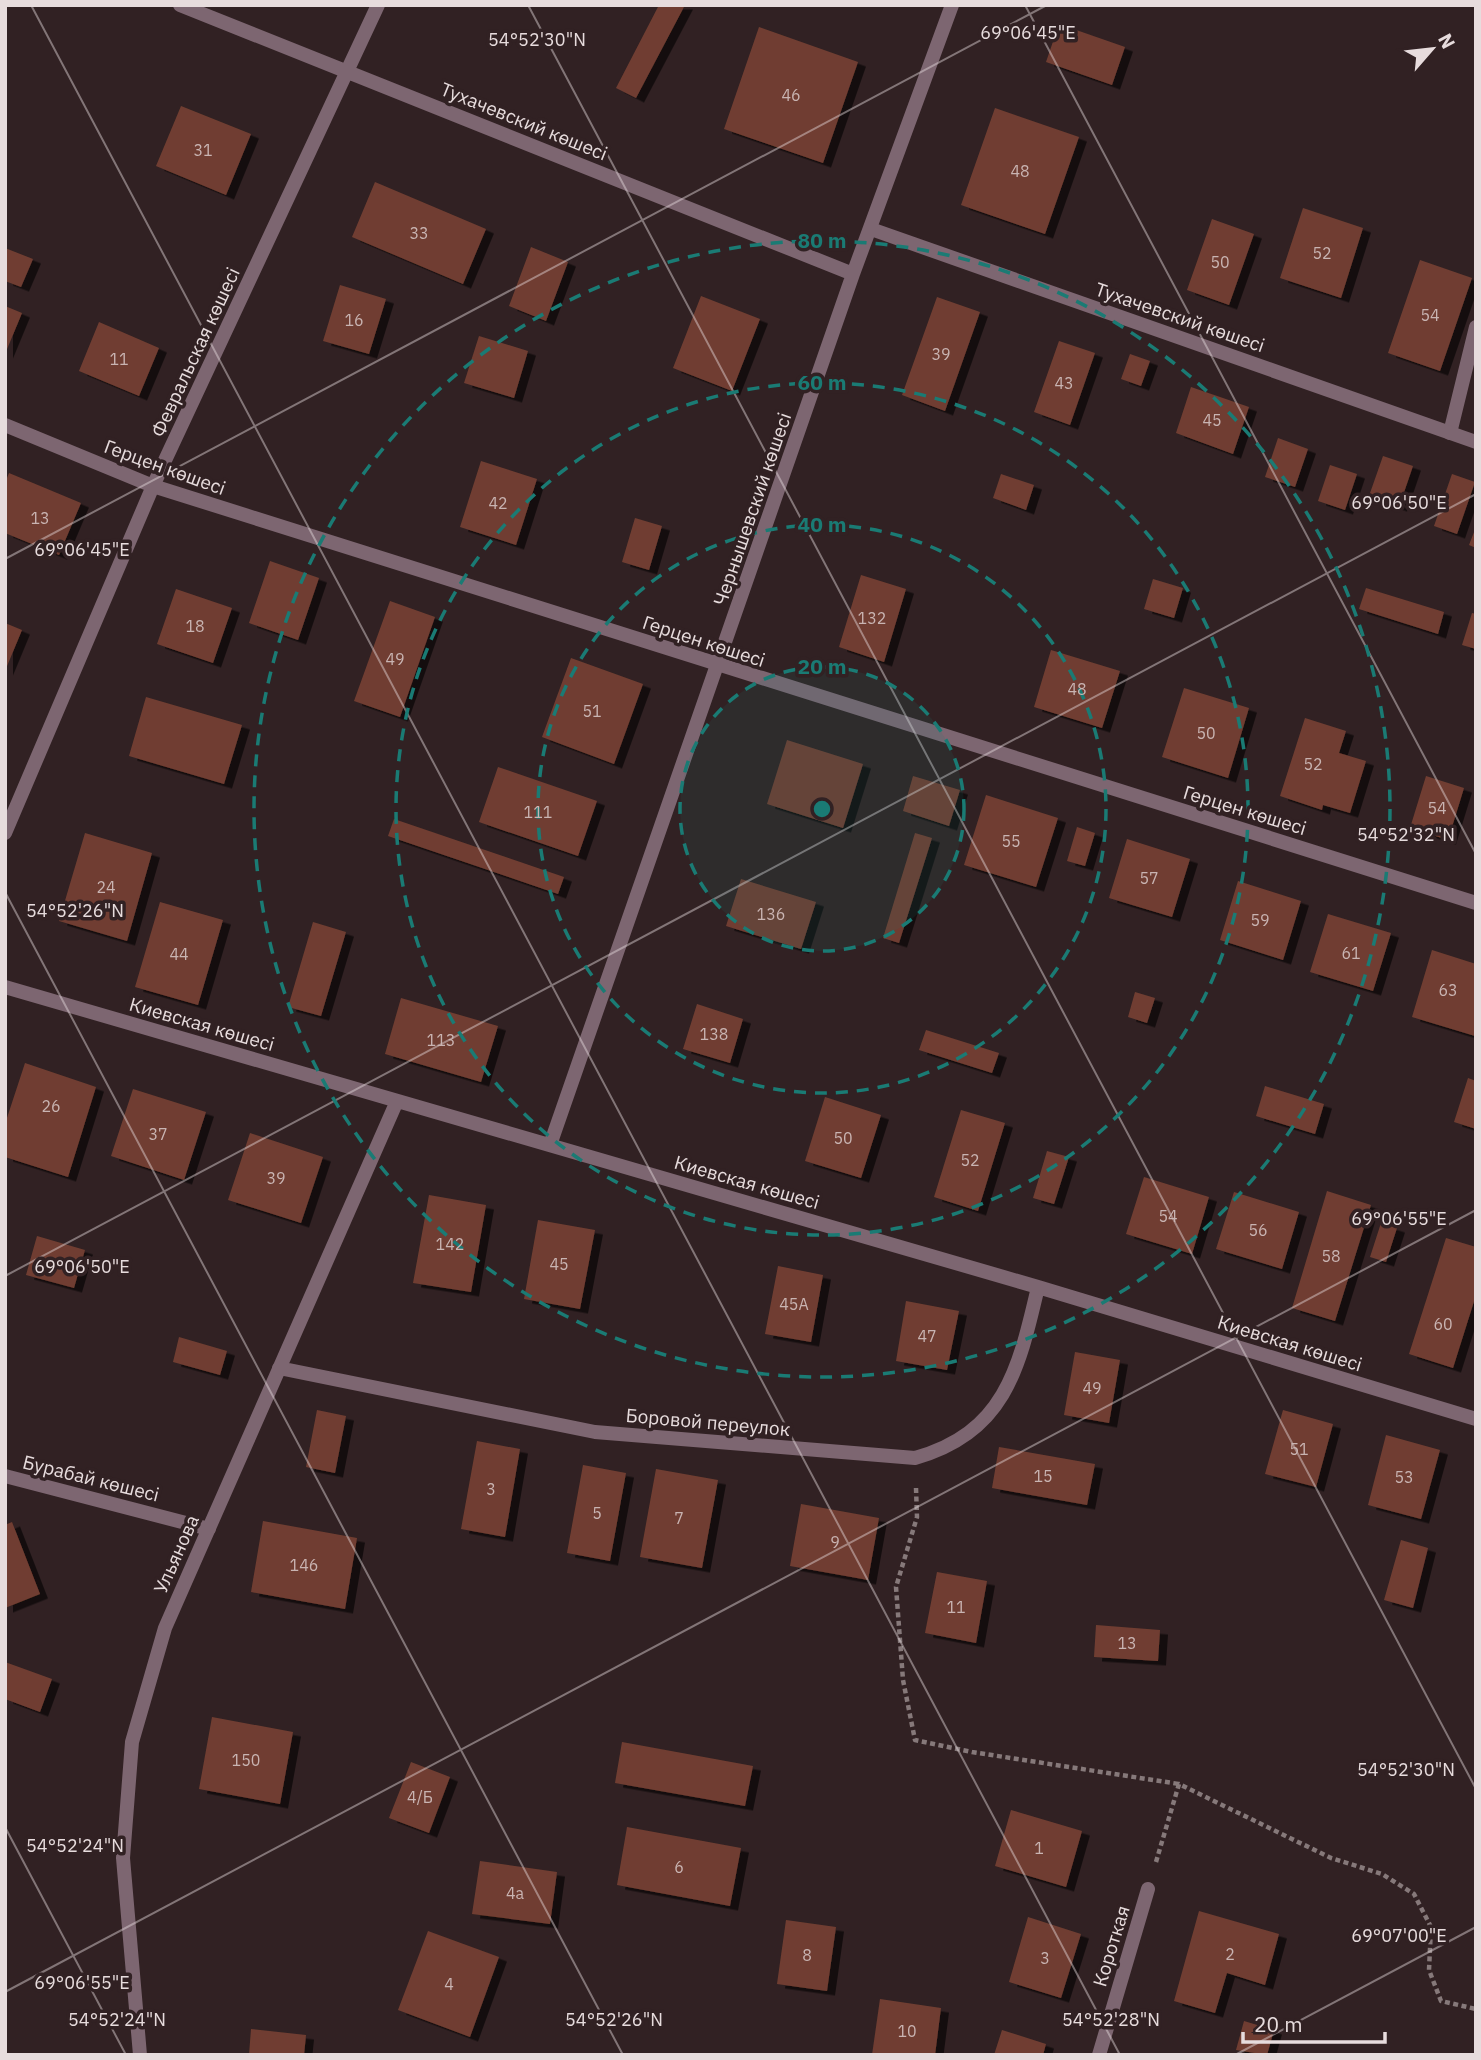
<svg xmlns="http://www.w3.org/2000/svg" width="1481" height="2060" viewBox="0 0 1481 2060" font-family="'IBM Plex Sans',sans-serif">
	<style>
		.building { fill: #703e31; filter: url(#shadow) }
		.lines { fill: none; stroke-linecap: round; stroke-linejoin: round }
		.path { stroke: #86797a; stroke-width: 4.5; stroke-dasharray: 5 3.5; stroke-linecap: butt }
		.lane { stroke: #7d6671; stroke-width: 14 }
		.street { stroke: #7d6671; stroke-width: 14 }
		.ticks { fill: none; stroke: #e7dcdd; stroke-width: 2; stroke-opacity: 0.45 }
		.ring { fill: none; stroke: #1a7b74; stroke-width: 3.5; stroke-dasharray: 12 9 }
		.labels { text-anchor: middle; stroke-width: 7; stroke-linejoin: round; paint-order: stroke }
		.number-label { font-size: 16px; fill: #c9b4b2 }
		.street-label { font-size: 19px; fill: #e7dcdd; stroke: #312123 }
		.ticks-label { font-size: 18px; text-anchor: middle; fill: #e7dcdd; stroke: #312123; stroke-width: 7; stroke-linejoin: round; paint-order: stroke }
		.centre { fill: #1a7b74; stroke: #312123; stroke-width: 3.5 }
		.ring-label { font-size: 21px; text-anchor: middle; font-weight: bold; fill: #1a7b74; stroke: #312123; stroke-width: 7; stroke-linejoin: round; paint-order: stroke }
	</style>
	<defs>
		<filter id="shadow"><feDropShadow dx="8" dy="4.5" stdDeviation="0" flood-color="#0009"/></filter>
	</defs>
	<rect width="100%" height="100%" fill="#312123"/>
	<path class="building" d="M659,5H685L636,98L616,88Z
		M1059,24L1125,47L1112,85L1046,62Z
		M759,27L858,62L823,163L724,129Z
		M181,106L251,134L226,195L156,166Z
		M995,108L1079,137L1045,234L961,205Z
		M375,182L486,229L463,284L352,237Z
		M1303,208L1363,228L1341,298L1280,278Z
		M1212,219L1254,234L1229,305L1187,290Z
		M531,247L568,262L546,321L509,306Z
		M5,248L33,259L21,287L5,281Z
		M1420,260L1472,278L1440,371L1388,353Z
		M340,285L386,299L369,354L323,341Z
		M701,296L760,319L732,391L673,368Z
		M937,297L980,312L945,411L902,395Z
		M5,306L22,313L5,354Z
		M99,322L159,348L139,396L79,371Z
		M479,336L528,351L514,398L464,383Z
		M1059,341L1095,353L1070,425L1034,412Z
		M1130,354L1150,361L1141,386L1121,379Z
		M1191,387L1249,407L1233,454L1176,433Z
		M1278,438L1308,449L1295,487L1265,477Z
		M1383,456L1413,466L1399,507L1369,496Z
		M481,461L537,479L516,545L460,527Z
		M1330,465L1357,474L1345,510L1318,501Z
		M9,473L81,503L59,555L5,533V483Z
		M1001,474L1034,485L1026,510L993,498Z
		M1452,474L1475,482L1457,534L1434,526Z
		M635,518L662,526L649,570L622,562Z
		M1476,527V548L1469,545Z
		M270,561L319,578L298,640L249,623Z
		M861,575L906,589L884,662L839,647Z
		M1153,579L1183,588L1174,618L1144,609Z
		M1366,588L1444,612L1438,634L1359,609Z
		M176,589L232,608L213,663L157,644Z
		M390,601L435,617L400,717L354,701Z
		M1472,613L1476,614V649L1462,645Z
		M5,623L22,630L5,671Z
		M1051,650L1120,671L1102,728L1034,707Z
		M571,658L643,684L614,764L542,737Z
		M1184,688L1249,708L1228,778L1162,757Z
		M146,697L242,725L224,784L129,756Z
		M1305,718L1346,731L1339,753L1366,761L1350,813L1323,805L1322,810L1280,796Z
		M787,740L863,764L843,828L767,804Z
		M498,767L597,801L578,856L479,822Z
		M913,776L960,790L949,826L903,811Z
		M1426,776L1464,788L1448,840L1410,828Z
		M986,795L1058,818L1036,887L964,865Z
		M394,819L564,877L558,894L388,836Z
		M1077,827L1095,833L1085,866L1067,861Z
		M85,833L152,853L127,941L59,921Z
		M915,833L932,838L899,943L883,938Z
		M1127,839L1190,859L1172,917L1109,898Z
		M741,879L816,902L801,949L726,926Z
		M1238,881L1301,901L1283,960L1220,940Z
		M160,902L223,920L198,1005L135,987Z
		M1328,914L1391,933L1373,991L1310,972Z
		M313,922L346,932L321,1016L288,1007Z
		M1432,950L1476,964L1475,1036L1412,1017Z
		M1135,992L1155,998L1147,1023L1128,1017Z
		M401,998L498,1026L481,1082L385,1054Z
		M697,1004L743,1019L730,1063L683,1049Z
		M926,1030L999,1053L992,1073L919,1050Z
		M25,1063L96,1087L68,1177L5,1157V1124Z
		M1468,1078L1476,1081V1129L1454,1122Z
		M1265,1086L1324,1104L1315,1134L1256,1116Z
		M133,1089L206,1112L184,1180L111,1156Z
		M825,1097L881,1115L861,1178L805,1161Z
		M961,1110L1005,1123L978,1211L934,1197Z
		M250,1133L323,1157L301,1223L228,1200Z
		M1047,1151L1069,1157L1054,1204L1033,1198Z
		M1144,1177L1209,1197L1192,1254L1126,1234Z
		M1327,1191L1371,1205L1335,1321L1292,1308Z
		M1234,1192L1299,1212L1282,1269L1216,1249Z
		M429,1195L486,1205L471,1292L413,1283Z
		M538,1220L595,1230L580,1309L524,1299Z
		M1381,1223L1397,1228L1386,1262L1370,1257Z
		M37,1236L85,1250L74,1288L26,1275Z
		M1446,1238L1476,1247V1295L1453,1368L1409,1354Z
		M778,1266L823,1275L811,1342L765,1334Z
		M906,1301L959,1311L947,1370L896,1361Z
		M179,1337L227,1351L220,1375L173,1362Z
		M1075,1352L1120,1360L1109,1423L1064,1415Z
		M317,1410L346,1416L335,1473L306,1467Z
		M1283,1410L1333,1424L1316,1487L1265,1474Z
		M1386,1435L1440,1450L1421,1519L1368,1505Z
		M477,1441L520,1449L505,1537L461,1529Z
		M999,1447L1095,1464L1087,1505L992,1488Z
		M583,1465L626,1473L610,1561L567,1553Z
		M656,1469L718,1480L702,1568L640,1557Z
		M801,1504L879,1518L868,1580L790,1566Z
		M263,1521L357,1538L345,1609L251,1592Z
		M12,1522L40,1594L5,1608V1525Z
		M1401,1540L1428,1548L1413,1608L1384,1600Z
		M937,1572L987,1581L976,1643L925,1633Z
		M1096,1625L1160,1630L1158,1661L1094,1657Z
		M5,1662L52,1679L40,1712L5,1699Z
		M212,1717L293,1732L280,1804L199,1789Z
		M622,1742L753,1766L745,1806L615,1783Z
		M411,1762L450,1777L429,1833L389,1818Z
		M1011,1810L1082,1831L1066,1887L995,1866Z
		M627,1827L741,1848L730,1906L617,1885Z
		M480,1861L557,1872L550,1924L472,1914Z
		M1199,1911L1279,1934L1265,1985L1227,1973L1215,2013L1174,2001Z
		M1028,1917L1081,1934L1061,1998L1009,1982Z
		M786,1920L836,1927L827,1991L777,1984Z
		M428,1931L499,1957L470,2037L398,2010Z
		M880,1999L941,2008L935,2055H872Z
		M1244,2021L1274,2030L1267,2055L1236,2050Z
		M251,2029L306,2035L304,2055H249Z
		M1002,2030L1046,2044L1043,2055H994Z"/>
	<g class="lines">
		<path class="path" d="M916,1488L917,1517L896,1587L903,1680L915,1740L972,1752L1179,1784
			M1156,1862L1179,1784L1331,1858L1382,1874L1414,1894L1431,1927L1429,1970L1441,2001L1476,2009"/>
		<path class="lane" d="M1450,433L1476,327"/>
		<path class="street" d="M180,5L853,274
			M871,229L1476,442
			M5,425L153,486L1476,903
			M5,833L153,486L378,5
			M5,987L1038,1287L1476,1419
			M550,1145L853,274L952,5
			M279,1368L595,1432L915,1458C1005,1433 1019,1368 1038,1287
			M5,1476L209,1529
			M140,2055L123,1858L132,1742L165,1628L397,1101
			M1099,2055L1148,1889"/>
	</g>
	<path class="ticks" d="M31,5L1120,2055M528,5L1476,1789M1025,5L1476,854M5,559L1047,5M5,892L623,2055M5,1276L1476,494M5,1827L126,2055M5,1992L1476,1210M1235,2055L1476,1927"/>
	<circle cx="822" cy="809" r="142" fill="#1a7b74" fill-opacity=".12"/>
	<g class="ring">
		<circle cx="822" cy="809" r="142"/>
		<circle cx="822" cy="809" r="284"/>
		<circle cx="822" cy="809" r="426"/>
		<circle cx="822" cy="809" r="568"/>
	</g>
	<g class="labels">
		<g class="number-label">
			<text x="791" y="101">46</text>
			<text x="203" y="156">31</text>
			<text x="1020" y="177">48</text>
			<text x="419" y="239">33</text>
			<text x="1322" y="259">52</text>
			<text x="1220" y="268">50</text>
			<text x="1430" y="321">54</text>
			<text x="354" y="326">16</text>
			<text x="941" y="360">39</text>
			<text x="119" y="365">11</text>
			<text x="1064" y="389">43</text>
			<text x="1212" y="426">45</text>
			<text x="498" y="509">42</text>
			<text x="40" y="524">13</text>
			<text x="872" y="624">132</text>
			<text x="195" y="632">18</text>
			<text x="395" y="665">49</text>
			<text x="1077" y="695">48</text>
			<text x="592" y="717">51</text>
			<text x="1206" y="739">50</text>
			<text x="1313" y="770">52</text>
			<text x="1437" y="814">54</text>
			<text x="538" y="818">111</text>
			<text x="1011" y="847">55</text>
			<text x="1149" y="884">57</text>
			<text x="106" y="893">24</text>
			<text x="771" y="920">136</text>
			<text x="1260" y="926">59</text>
			<text x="1351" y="959">61</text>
			<text x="179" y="960">44</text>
			<text x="1448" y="996">63</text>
			<text x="714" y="1040">138</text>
			<text x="441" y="1046">113</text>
			<text x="51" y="1112">26</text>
			<text x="158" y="1140">37</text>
			<text x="843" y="1144">50</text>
			<text x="970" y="1166">52</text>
			<text x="276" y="1184">39</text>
			<text x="1168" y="1222">54</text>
			<text x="1258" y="1236">56</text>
			<text x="450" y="1250">142</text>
			<text x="1331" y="1262">58</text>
			<text x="559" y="1270">45</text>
			<text x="794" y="1310">45А</text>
			<text x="1443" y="1330">60</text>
			<text x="927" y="1342">47</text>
			<text x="1092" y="1394">49</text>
			<text x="1299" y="1455">51</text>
			<text x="1043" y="1482">15</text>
			<text x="1404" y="1483">53</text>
			<text x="491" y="1495">3</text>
			<text x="597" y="1519">5</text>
			<text x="679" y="1524">7</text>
			<text x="835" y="1548">9</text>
			<text x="304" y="1571">146</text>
			<text x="956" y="1613">11</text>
			<text x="1127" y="1649">13</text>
			<text x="246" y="1766">150</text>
			<text x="420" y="1803">4/Б</text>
			<text x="1039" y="1854">1</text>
			<text x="679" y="1873">6</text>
			<text x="515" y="1899">4а</text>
			<text x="1230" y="1960">2</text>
			<text x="807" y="1961">8</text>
			<text x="1045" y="1964">3</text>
			<text x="449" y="1990">4</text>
			<text x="907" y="2037">10</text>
		</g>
		<g class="street-label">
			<text transform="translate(524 121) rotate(22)" y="7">Тухачевский көшесі</text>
			<text transform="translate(1180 317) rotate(19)" y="7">Тухачевский көшесі</text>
			<text transform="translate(195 352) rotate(-65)" y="7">Февральская көшесі</text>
			<text transform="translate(165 467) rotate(20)" y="7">Герцен көшесі</text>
			<text transform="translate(752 509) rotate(-71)" y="7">Чернышевский көшесі</text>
			<text transform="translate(704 641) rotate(18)" y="7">Герцен көшесі</text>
			<text transform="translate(1245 810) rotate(17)" y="7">Герцен көшесі</text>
			<text transform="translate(202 1024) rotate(16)" y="7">Киевская көшесі</text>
			<text transform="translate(747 1182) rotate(16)" y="7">Киевская көшесі</text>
			<text transform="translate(1290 1343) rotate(17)" y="7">Киевская көшесі</text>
			<text transform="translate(708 1422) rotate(5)" y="7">Боровой переулок</text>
			<text transform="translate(91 1478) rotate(14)" y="7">Бурабай көшесі</text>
			<text transform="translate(176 1554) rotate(-66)" y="7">Ульянова</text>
			<text transform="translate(1111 1946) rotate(-73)" y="7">Короткая</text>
		</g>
	</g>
	<g class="ticks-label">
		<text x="1028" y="39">69°06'45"E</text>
		<text x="537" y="46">54°52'30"N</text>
		<text x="1399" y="509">69°06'50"E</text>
		<text x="82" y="556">69°06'45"E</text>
		<text x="1406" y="841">54°52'32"N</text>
		<text x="75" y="917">54°52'26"N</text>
		<text x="1399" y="1225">69°06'55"E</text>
		<text x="82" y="1273">69°06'50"E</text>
		<text x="1406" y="1776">54°52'30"N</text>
		<text x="75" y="1852">54°52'24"N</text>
		<text x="1399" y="1942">69°07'00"E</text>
		<text x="82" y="1989">69°06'55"E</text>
		<text x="117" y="2026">54°52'24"N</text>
		<text x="614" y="2026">54°52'26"N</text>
		<text x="1111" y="2026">54°52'28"N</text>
	</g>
	<circle cx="822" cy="809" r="10" class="centre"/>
	<g class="ring-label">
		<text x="822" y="248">80 m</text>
		<text x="822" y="390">60 m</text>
		<text x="822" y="532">40 m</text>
		<text x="822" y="674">20 m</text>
	</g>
	<rect width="1481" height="2060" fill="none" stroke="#e7dcdd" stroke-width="14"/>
	<g transform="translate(1432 49) rotate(62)" stroke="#312123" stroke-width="5" paint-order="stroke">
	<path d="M0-5L12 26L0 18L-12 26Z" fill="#e7dcdd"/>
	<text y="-10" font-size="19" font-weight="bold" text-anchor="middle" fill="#e7dcdd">N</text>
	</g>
	<path d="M1243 2032v10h142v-10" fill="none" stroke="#e7dcdd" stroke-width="3.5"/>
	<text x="1254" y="2032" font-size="21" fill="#e7dcdd" stroke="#312123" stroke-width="5" paint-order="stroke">20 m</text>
</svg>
